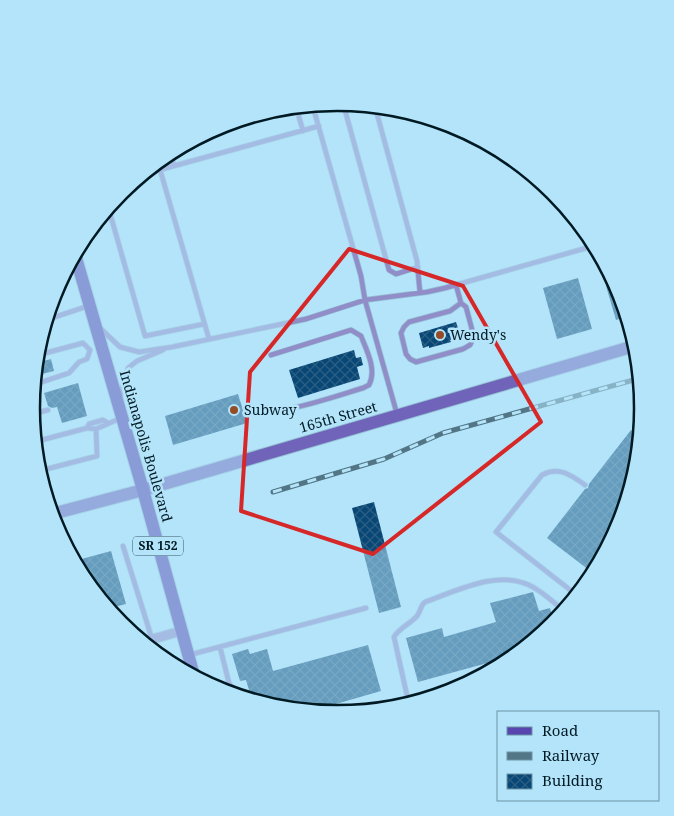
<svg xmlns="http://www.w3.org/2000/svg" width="674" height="816" viewBox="0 0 674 816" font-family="'Noto Serif',serif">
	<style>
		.building { fill: url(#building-cross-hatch) }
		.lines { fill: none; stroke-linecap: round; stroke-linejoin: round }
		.lane-casing { stroke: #94c0d3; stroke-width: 6 }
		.street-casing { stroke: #94c0d3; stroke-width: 11 }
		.secondary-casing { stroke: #94c0d3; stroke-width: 14 }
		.primary-casing { stroke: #94c0d3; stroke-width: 14 }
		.lane { stroke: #918dc8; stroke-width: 4.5 }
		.street { stroke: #918dc8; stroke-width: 9 }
		.secondary { stroke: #6f64ba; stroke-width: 12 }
		.primary { stroke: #5845af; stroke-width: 12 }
		.rail-casing { stroke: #527686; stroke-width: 5 }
		.rail { stroke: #b4e4fa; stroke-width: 3; stroke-dasharray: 9; stroke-linecap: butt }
		.marked { fill: none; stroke: #d62828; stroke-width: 4; stroke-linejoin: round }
		.poi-dot { fill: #934c26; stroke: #b4e4fa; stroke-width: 2 }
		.labels { text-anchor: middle; stroke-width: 5; stroke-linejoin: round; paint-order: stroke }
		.shield { fill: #b4e4fa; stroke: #365764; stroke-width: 1 }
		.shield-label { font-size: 12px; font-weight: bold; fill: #001a24 }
		.poi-label { font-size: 14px; fill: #001a24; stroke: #b4e4fa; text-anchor: start }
		.street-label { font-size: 14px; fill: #001a24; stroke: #b4e4fa }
		.rim { fill: none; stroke: #001a24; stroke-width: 2.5 }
	</style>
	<defs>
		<pattern id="building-cross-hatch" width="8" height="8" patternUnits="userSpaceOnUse" patternTransform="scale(1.25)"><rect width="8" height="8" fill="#084775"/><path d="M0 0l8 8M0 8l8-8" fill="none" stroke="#2a5e83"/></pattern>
	</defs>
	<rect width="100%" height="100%" fill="#b4e4fa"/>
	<path class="building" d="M578,278L592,329L557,339L543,288Z
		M614,283L620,291L625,317L616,320L606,286Z
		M456,322L461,337L450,340L451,342L429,348V346L423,348L419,333Z
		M354,350L356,358L361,357L363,365L357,367L360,379L298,398L289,370Z
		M51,359L54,371L38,375L40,362Z
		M78,383L87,416L62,423L57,407L52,408L48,406L44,393Z
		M238,394L247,423L173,445L165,416Z
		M631,430L637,435L619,525L589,570L547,538L585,489L588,488L589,484Z
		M374,502L401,607L379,613L352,508Z
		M111,551L126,604L110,608L78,560Z
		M533,592L539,611L550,608L554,623L553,624L502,659L418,682L406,638L442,628L444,637L496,622L490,603Z
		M368,645L381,691L315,710L251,697L246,680L240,681L232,654L248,649L250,654L267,649L273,671Z"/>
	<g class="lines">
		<g class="lane-casing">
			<path id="lane" d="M343,103L389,270L396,274L418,267
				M313,107L361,276L365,300L397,414
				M297,110L303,131
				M376,110L417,261L420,293
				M172,158L174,166
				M159,166L209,339
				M148,173L319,126
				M109,210L145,336L204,324
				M456,285L461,303L466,307L474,337L470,345L463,349L416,362L410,359L406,354L401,333L404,327L409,322L450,311L461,303
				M49,319L88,306
				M101,329L120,347L139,352L172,347L306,319L365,300L427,292L445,288L590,247
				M42,354L83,343L90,350
				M271,355L351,330L361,336C367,351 377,370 369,385L363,388C349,392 296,410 287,408
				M36,384L69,373L79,362L87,359L90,350
				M120,397L128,368L137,361L163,350
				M32,414L48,410
				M87,428L89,424L103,420L108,423
				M38,441L87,428L96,429L121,418
				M43,470L97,456L96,429
				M123,546L152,639
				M574,593L496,532L542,475C559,466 571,475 585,485
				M220,647L229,683L236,694
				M189,655L366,608
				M446,692L455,689
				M408,700L394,637C399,628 410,624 417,616C421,611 420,606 425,602C457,591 496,570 529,585C542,591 552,601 563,610"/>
		</g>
		<g class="street-casing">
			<path id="street" d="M146,641L181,631"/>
		</g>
		<g class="secondary-casing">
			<path id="secondary" d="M52,514L143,490L631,347"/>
		</g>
		<g class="primary-casing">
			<path id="primary" d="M76,258L143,490L193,672"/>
		</g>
		<use href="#lane" class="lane"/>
		<use href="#street" class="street"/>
		<use href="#secondary" class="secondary"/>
		<use href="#primary" class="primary"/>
		<g class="rail-casing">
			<path id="rail" d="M273,492L384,459L443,433L637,379"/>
		</g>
		<use href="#rail" class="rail"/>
	</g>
	<path d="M0 0H674V816H0ZM349,249L463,286L541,422L373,554L241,511L250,372Z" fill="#b4e4fa" fill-opacity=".55" fill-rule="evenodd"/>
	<path class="marked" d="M349,249L463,286L541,422L373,554L241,511L250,372Z"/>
	<g class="poi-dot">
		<circle cx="440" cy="335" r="5"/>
		<circle cx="234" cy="410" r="5"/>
	</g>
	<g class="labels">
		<rect class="shield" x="133" y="536.5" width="50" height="19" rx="4"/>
		<g class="shield-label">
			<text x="158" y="550">SR 152</text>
		</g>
		<g class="poi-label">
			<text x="450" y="340">Wendy's</text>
			<text x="244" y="415">Subway</text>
		</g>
		<g class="street-label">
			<text transform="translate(338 417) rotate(-16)" y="5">165th Street</text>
			<text transform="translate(146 446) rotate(74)" y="5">Indianapolis Boulevard</text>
		</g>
	</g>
	<path d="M0 0H674V816H0ZM40 408a297 297 0 1 1 594 0a297 297 0 1 1-594 0Z" fill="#b4e4fa" fill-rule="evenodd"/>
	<path class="rim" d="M40 408a297 297 0 1 1 594 0a297 297 0 1 1-594 0Z"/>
	<rect x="497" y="711" width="162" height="90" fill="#b4e4fa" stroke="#6c93a4"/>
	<rect x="507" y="727" width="25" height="8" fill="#5845af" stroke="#6c93a4"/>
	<text x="542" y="736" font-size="15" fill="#001a24">Road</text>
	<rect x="507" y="752" width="25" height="8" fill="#527686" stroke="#6c93a4"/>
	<text x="542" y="761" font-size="15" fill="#001a24">Railway</text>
	<rect x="507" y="774" width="25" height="15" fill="url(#building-cross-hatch)" stroke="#6c93a4"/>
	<text x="542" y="786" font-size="15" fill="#001a24">Building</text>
</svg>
